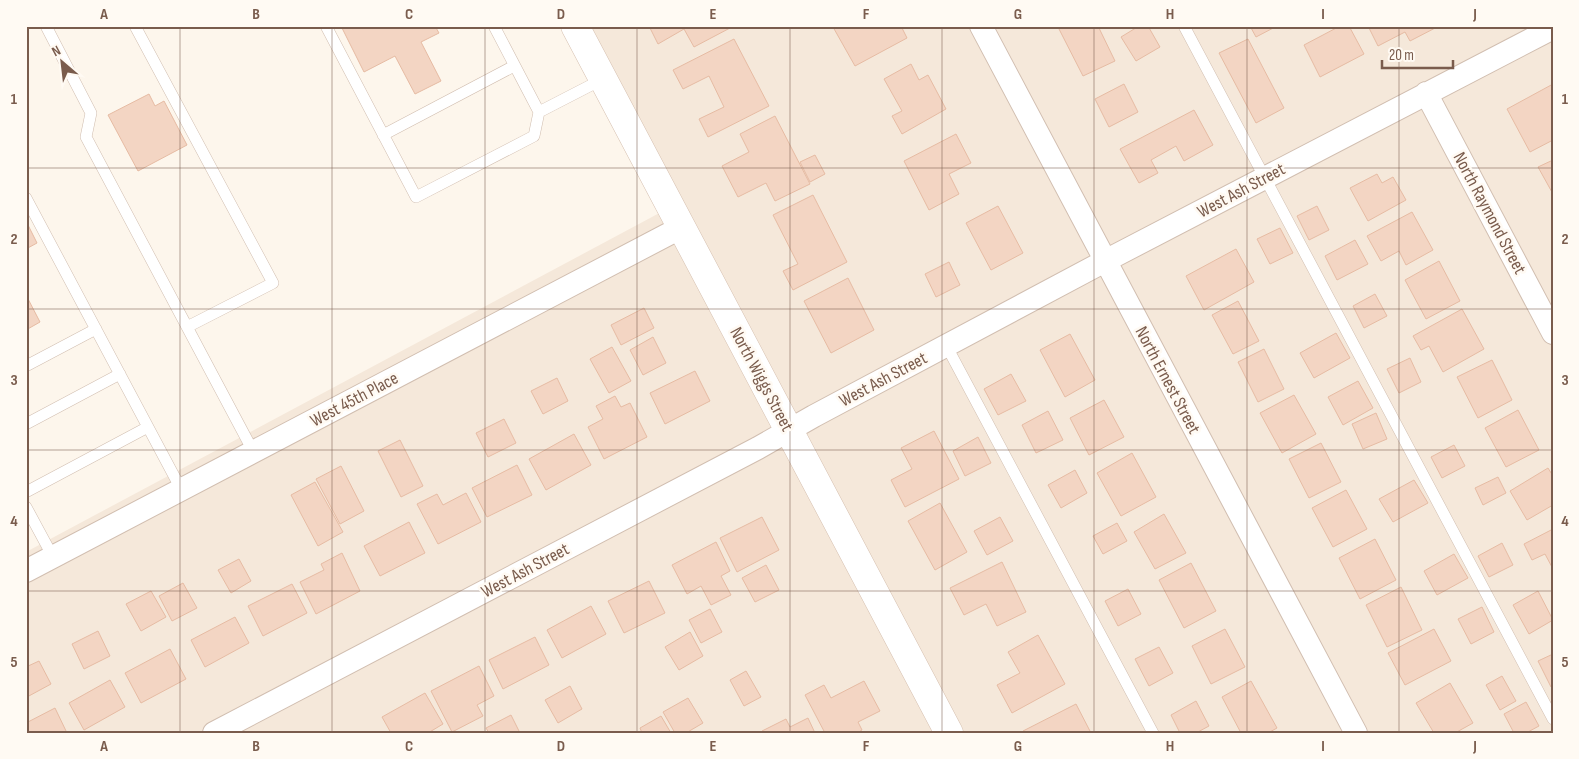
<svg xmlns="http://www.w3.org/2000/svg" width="1579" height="759" viewBox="0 0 1579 759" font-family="'Sofia Sans Condensed',sans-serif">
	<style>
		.residential { fill: #f5e8da }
		.building { fill: #f3d5c3; stroke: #e6bba3 }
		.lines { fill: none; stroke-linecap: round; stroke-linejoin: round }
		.lane-casing { stroke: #d1beb0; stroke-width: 12 }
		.street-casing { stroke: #d1beb0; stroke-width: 24 }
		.secondary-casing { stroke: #d6c0b0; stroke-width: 29 }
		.lane { stroke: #fff; stroke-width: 11 }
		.street { stroke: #fff; stroke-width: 22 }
		.secondary { stroke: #fff; stroke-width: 28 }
		.grid { fill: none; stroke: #7a5c4d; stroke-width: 1; stroke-opacity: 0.55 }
		.labels { text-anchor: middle; stroke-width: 5; stroke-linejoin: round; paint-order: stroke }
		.street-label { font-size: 18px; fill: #7a5c4d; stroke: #fffaf3 }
		.neatline { fill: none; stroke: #7a5c4d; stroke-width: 2 }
		.grid-label { font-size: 16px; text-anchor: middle; font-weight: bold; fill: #7a5c4d }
	</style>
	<rect width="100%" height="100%" fill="#fdf6ec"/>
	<path class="residential" d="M575,26H1553V733H951Z
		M665,210L943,733H26V552Z"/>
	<path class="building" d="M341,26H435L439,33L421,42L441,81L415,94L395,56L364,72Z
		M649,26H729L730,28L694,47L684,29L658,44Z
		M835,26H901L907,38L855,66L833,27Z
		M1064,26H1098L1115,61L1083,76L1059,29Z
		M1139,26H1148L1160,47L1136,61L1121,37Z
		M1250,26H1277L1256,37Z
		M1340,26H1349L1364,54L1320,77L1304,45Z
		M1368,26H1439L1410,41L1405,32L1378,46Z
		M734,39L769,106L708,137L699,119L724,107L709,76L683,89L673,70Z
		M1248,39L1284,108L1256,123L1219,53Z
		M911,64L919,80L928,75L946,109L902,134L892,116L902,111L884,79Z
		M1124,84L1138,112L1109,127L1095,99Z
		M1553,84V140L1530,152L1507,109Z
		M149,94L155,106L164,101L187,145L138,171L108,115Z
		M1194,110L1213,145L1184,161L1176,146L1151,160L1158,173L1139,183L1120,149Z
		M775,116L810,184L775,201L766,183L738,197L722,166L749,152L740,134Z
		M956,134L971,163L949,174L959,194L929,210L904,161Z
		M815,155L825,174L810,182L800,162Z
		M1553,160V194L1538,167Z
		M1377,174L1382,183L1393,177L1406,200L1368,221L1350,188Z
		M813,195L847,262L793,290L783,271L798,264L773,215Z
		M998,206L1023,253L991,270L966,223Z
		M1317,206L1329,230L1309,240L1297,216Z
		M1412,212L1433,250L1406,265L1399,251L1381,261L1367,236Z
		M26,221L37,243L26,249Z
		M1280,228L1293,253L1270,264L1257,239Z
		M1355,240L1368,264L1337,280L1325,256Z
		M1236,249L1254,282L1204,310L1186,276Z
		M1439,261L1460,301L1426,319L1405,280Z
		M949,262L960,285L936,297L925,274Z
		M848,278L874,330L831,353L804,301Z
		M1375,294L1387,316L1364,328L1353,306Z
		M26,295L40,322L26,330Z
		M1238,301L1259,341L1233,354L1212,315Z
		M644,308L654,328L621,345L611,325Z
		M1462,309L1484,349L1443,372L1429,346L1421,350L1413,336Z
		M1336,333L1350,358L1314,378L1300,353Z
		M1070,334L1095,380L1065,397L1040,350Z
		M653,337L666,363L643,375L630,350Z
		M612,347L631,381L609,393L590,359Z
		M1264,349L1284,389L1258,402L1238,362Z
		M1410,358L1421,382L1399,393L1387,369Z
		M1492,360L1512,400L1478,418L1457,377Z
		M695,371L710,401L665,424L650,393Z
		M1011,374L1026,401L998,415L984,389Z
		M557,378L568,401L543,414L531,391Z
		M1358,381L1373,408L1343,425L1328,397Z
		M1294,395L1316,434L1282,453L1260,413Z
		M615,396L621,407L630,403L647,437L604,459L588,427L603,419L596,406Z
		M1104,400L1124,437L1089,455L1070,418Z
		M1518,410L1539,450L1506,467L1485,428Z
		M1048,411L1063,440L1036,453L1022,425Z
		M1376,413L1387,439L1363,449L1352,424Z
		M504,419L516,443L488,457L476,433Z
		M934,431L959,479L905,507L891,480L912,469L901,448Z
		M574,434L591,465L546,490L529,459Z
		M978,437L991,463L965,476L953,451Z
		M400,440L423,486L401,497L378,451Z
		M1321,443L1341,482L1309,498L1289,459Z
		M1454,445L1465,466L1442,478L1431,457Z
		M1132,453L1156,497L1121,516L1097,473Z
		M517,465L532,495L487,517L472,488Z
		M341,466L364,511L340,524L316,479Z
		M1548,468L1553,476V505L1527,520L1510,491Z
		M1075,470L1087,493L1061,508L1048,485Z
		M1498,477L1506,493L1483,505L1475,488Z
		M1414,480L1428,503L1393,522L1379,499Z
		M315,482L343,532L318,546L291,495Z
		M1346,490L1367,529L1333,547L1312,508Z
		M466,493L481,522L438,544L417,504L437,494L443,505Z
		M940,503L967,552L935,570L908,521Z
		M1164,514L1186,553L1155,569L1134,532Z
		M762,517L779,550L737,572L720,538Z
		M1000,517L1013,541L987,555L974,531Z
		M409,522L425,553L380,576L364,546Z
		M1117,523L1127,541L1103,554L1093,536Z
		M1553,529V569L1545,554L1532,560L1524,544Z
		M1375,539L1396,580L1360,599L1339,558Z
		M716,542L730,571L721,576L731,595L711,605L701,586L687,594L672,565Z
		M1502,543L1513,565L1489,577L1478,556Z
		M342,553L360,591L316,614L300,582L324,570L321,564Z
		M1454,554L1468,578L1437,595L1424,571Z
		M239,559L251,581L231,593L218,570Z
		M1002,562L1026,612L997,626L986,604L964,615L950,588Z
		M1191,563L1216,611L1184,628L1159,580Z
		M766,565L779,590L755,602L742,578Z
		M649,581L665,613L624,633L608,601Z
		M183,583L197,608L172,621L159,596Z
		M292,584L307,613L263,636L248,606Z
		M1401,587L1422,630L1387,647L1366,605Z
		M1128,589L1141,614L1118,626L1105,601Z
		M151,591L166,617L141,631L126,604Z
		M1538,591L1553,620L1529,634L1513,605Z
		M591,606L606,634L562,658L547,630Z
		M1482,607L1494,632L1471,644L1458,619Z
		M710,609L722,632L701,643L689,620Z
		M235,617L249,643L205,667L191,640Z
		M1225,629L1245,667L1211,684L1192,646Z
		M1434,629L1451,661L1405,685L1388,653Z
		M98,631L110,656L84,669L72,644Z
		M690,632L703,656L679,670L665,647Z
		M1038,635L1065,684L1012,713L997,685L1020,673L1008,652Z
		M535,637L549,665L503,689L489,660Z
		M1159,647L1173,673L1149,686L1135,659Z
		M170,649L186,679L141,703L125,673Z
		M1553,654V687H1551L1538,661Z
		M39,661L51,684L27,697L26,667Z
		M479,666L494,696L477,705L483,716L452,732L431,691Z
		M746,671L761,697L744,706L730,680Z
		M1502,676L1516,701L1500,710L1486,685Z
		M110,680L125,707L84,730L69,703Z
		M864,681L880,711L858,722L862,730L857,733H825L805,695L824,685L831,698Z
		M1251,681L1277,728L1268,733H1241L1222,697Z
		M1450,683L1473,723L1455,733H1434L1416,703Z
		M570,686L582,709L558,723L545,700Z
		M425,693L443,724L428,733H391L382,717Z
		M688,698L703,723L686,733H675L663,712Z
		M1196,701L1209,726L1196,733H1180L1171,715Z
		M1526,702L1539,726L1526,733H1514L1504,714Z
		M1076,704L1091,733H1023V731Z
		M55,708L67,733H26V723Z
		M511,715L520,733H489L486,728Z
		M661,716L671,733H642L640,728Z
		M808,718L815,733H763L762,731L786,719L790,727Z"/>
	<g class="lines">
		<g class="lane-casing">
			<path id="lane" d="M46,26L91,113L86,137L253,451
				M135,26L273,283L187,327
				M326,26L416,197L534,136L539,112L603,79
				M494,26L539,112
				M1184,26L1553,719
				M383,135L514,66
				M26,198L181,489
				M946,345L1153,733
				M26,366L96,329
				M26,424L120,374
				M26,492L148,427
				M26,507L53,557"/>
		</g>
		<g class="street-casing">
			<path id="street" d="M981,26L1356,733
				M1426,93L1553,333
				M26,571L682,227
				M214,733L758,448L814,416L1105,261L1553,28"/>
		</g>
		<g class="secondary-casing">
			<path id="secondary" d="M575,26L949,733"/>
		</g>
		<use href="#lane" class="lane"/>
		<use href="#street" class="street"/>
		<use href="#secondary" class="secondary"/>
	</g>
	<path class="grid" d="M180,26V733M332,26V733M485,26V733M637,26V733M790,26V733M942,26V733M1094,26V733M1247,26V733M1399,26V733M26,168H1553M26,309H1553M26,450H1553M26,591H1553"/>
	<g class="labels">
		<g class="street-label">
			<text transform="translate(1241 190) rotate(-28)" y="6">West Ash Street</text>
			<text transform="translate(1490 213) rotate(62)" y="6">North Raymond Street</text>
			<text transform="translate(762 379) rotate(62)" y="6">North Wiggs Street</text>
			<text transform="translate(883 379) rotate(-28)" y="6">West Ash Street</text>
			<text transform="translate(1168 380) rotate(62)" y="6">North Ernest Street</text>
			<text transform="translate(354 399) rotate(-28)" y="6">West 45th Place</text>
			<text transform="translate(525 570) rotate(-28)" y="6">West Ash Street</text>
		</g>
	</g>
	<rect width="1579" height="759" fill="none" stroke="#fffaf3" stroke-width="55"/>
	<g transform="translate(62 62) rotate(332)" stroke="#fffaf3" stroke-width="4" paint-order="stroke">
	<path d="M0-4L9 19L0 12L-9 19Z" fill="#7a5c4d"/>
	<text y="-8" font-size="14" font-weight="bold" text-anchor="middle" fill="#7a5c4d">N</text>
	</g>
	<path d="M1382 60v8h71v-8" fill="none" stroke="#7a5c4d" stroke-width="2.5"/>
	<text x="1389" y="60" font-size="15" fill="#7a5c4d" stroke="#fffaf3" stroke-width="4" paint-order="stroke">20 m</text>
	<rect x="28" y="28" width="1524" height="704" class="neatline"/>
	<g class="grid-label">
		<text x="104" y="19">A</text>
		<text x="256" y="19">B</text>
		<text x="409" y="19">C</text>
		<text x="561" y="19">D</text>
		<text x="713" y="19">E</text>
		<text x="866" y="19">F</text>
		<text x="1018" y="19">G</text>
		<text x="1170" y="19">H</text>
		<text x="1323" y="19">I</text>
		<text x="1475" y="19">J</text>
		<text x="14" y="104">1</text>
		<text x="1565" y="104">1</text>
		<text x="14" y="244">2</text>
		<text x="1565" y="244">2</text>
		<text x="14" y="385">3</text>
		<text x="1565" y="385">3</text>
		<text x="14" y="526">4</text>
		<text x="1565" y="526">4</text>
		<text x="14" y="667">5</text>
		<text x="1565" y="667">5</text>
		<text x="104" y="751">A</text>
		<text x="256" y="751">B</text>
		<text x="409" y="751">C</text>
		<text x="561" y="751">D</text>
		<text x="713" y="751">E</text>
		<text x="866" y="751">F</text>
		<text x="1018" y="751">G</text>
		<text x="1170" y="751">H</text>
		<text x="1323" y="751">I</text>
		<text x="1475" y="751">J</text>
	</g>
</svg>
